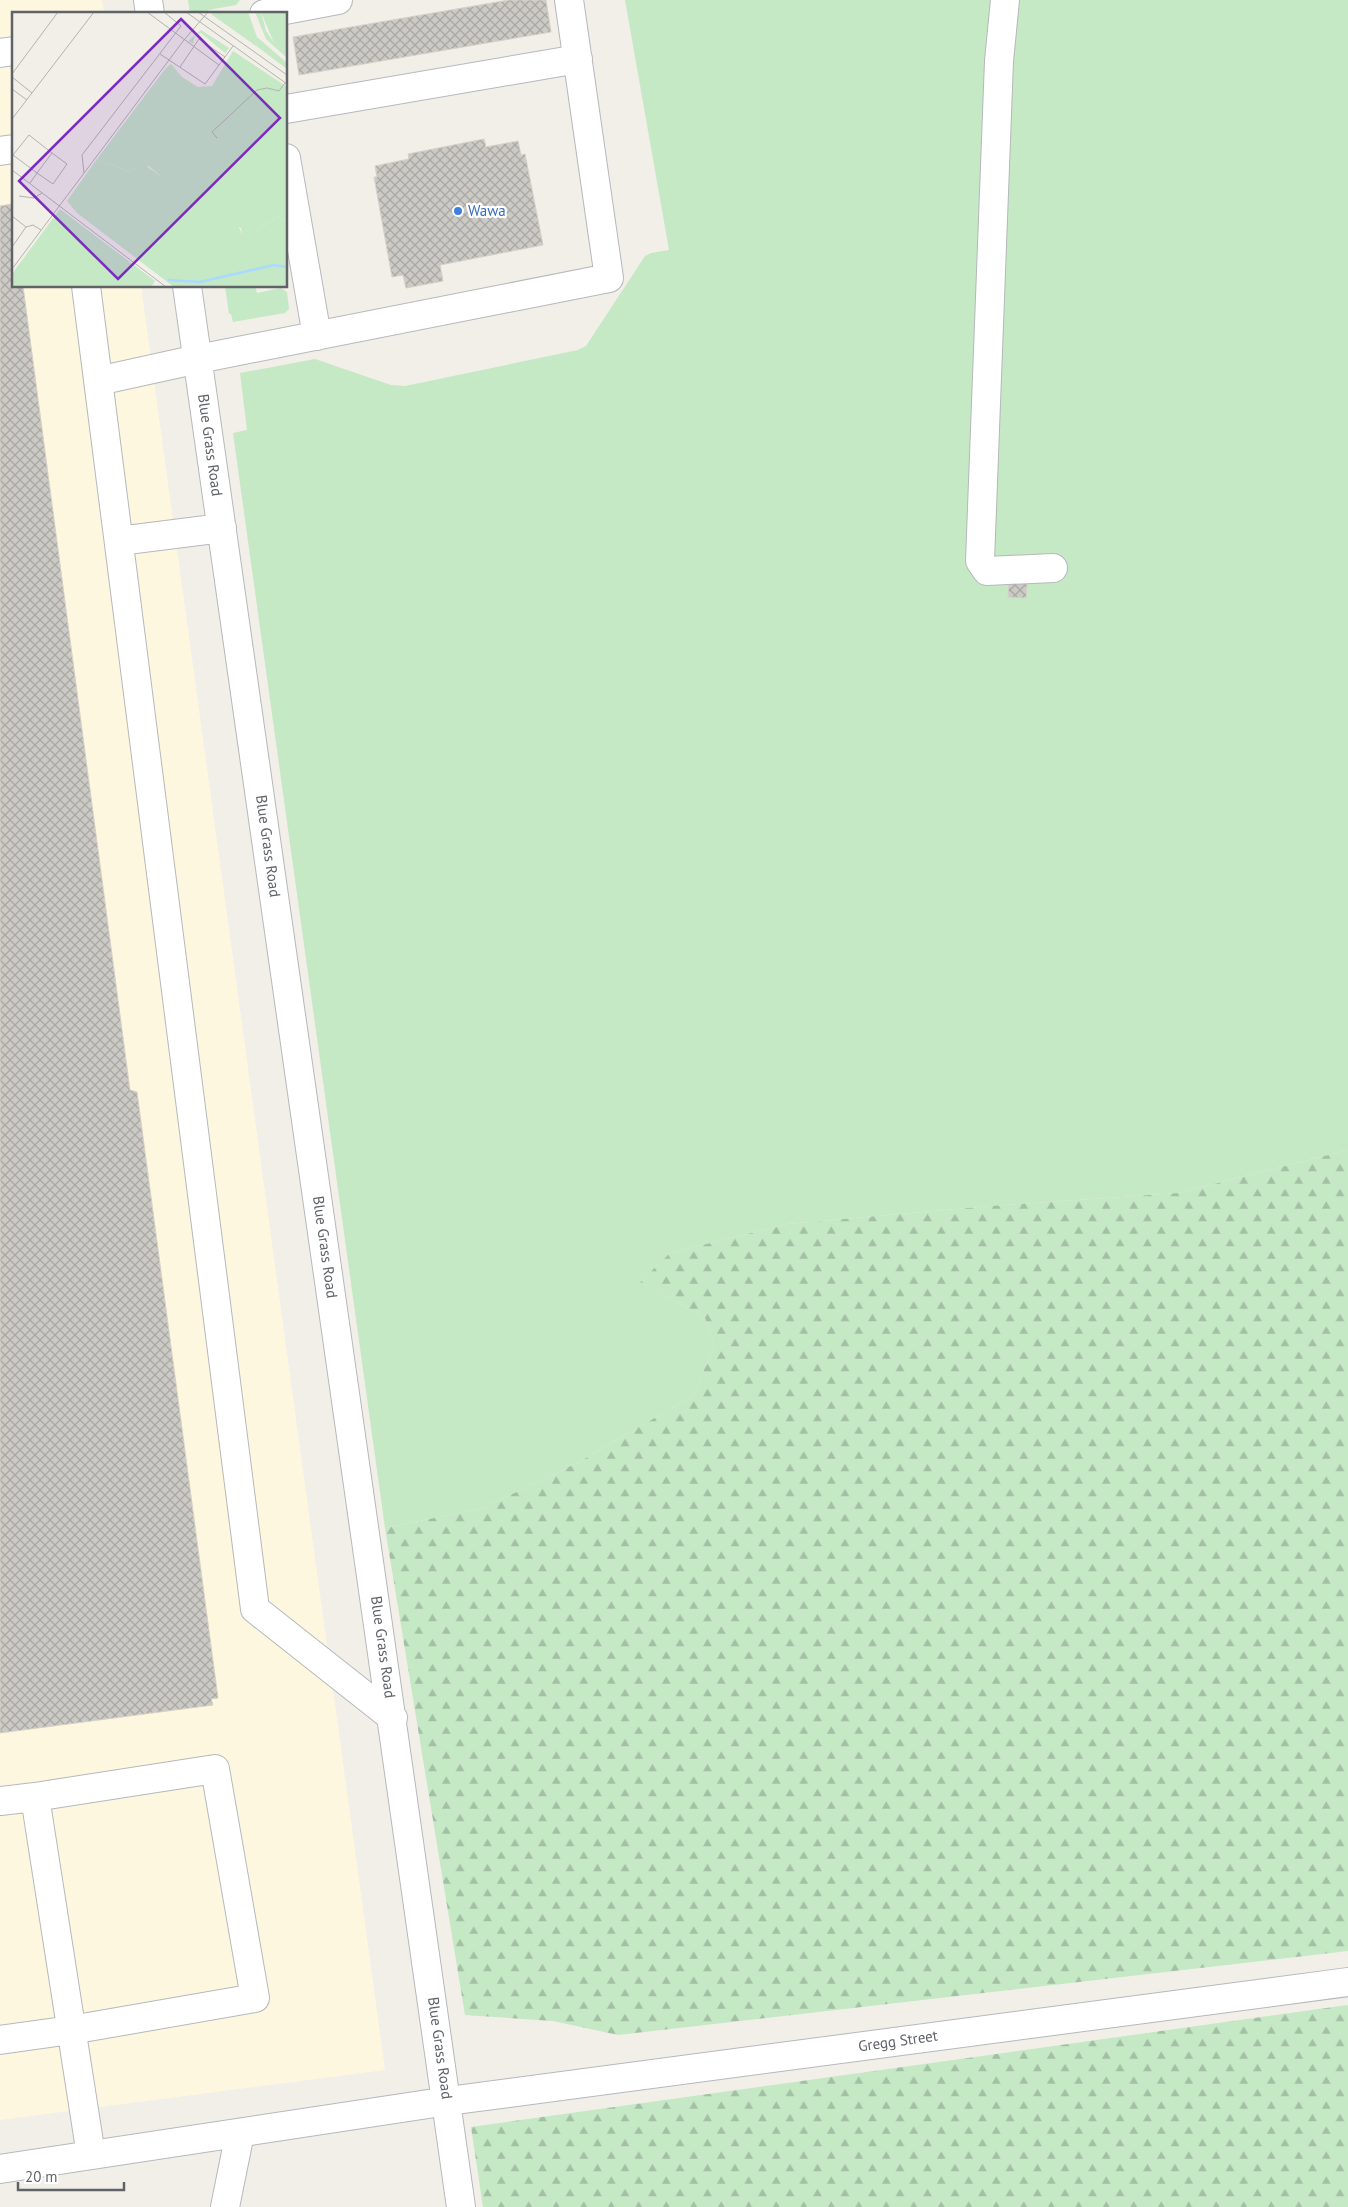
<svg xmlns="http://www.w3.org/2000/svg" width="1348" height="2207" viewBox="0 0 1348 2207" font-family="'PT Sans',sans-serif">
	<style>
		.commercial { fill: #fef7e0 }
		.green { fill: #c5e8c5 }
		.forest { fill: url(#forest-firs) }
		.building { fill: url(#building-cross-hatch); stroke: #d6d1c6 }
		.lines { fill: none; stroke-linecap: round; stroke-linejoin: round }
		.minor-casing { stroke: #b5b8bc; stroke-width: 30 }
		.minor { stroke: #fff; stroke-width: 28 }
		.shop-dot { fill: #3f7fe0; stroke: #fff; stroke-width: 2 }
		.labels { text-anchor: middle; stroke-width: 4.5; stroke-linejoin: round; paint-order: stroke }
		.shop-label { font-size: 15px; fill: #366cbe; stroke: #fff; text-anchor: start }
		.street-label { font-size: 15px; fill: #5f6368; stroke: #fff }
		.inset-river { fill: none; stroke: #aadaff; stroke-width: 2.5 }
		.inset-road { fill: none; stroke: #b3b3b1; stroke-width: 1 }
		.view { fill: #7b2cbf; fill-opacity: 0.15; stroke: #7b2cbf; stroke-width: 2.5 }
		.inset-edge { fill: none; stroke: #5f6368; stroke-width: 2.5 }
	</style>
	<defs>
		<pattern id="forest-firs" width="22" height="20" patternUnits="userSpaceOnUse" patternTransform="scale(1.25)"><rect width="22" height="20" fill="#c5e8c5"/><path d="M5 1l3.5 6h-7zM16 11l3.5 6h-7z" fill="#a3c0a4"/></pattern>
		<pattern id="building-cross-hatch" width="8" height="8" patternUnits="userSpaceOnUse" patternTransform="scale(1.25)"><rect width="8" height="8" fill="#cccac5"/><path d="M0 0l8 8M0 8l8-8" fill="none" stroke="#a9a8a4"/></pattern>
	</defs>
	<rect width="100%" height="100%" fill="#f1efe8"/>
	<path class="commercial" d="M0,0H102L104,14H14V286H141L385,2070L0,2120Z"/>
	<path class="green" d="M188,0H240L236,5L208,10V14H190Z
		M625,0H1348V1150L1178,1193L990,1206L787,1224L670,1253L640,1282L705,1318L714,1344L694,1395L579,1462L483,1508L385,1528L233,433L247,430L240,373L315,359L391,385L405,386L578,350L586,346L645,256L651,253L669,250Z
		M225,286H255L257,293L281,288L287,292L289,309L285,313L233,322L231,314H229Z"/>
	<path class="forest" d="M1348,1150V1951L618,2035L553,2021L465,2015L385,1528L483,1508L579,1462L694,1395L714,1344L705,1318L640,1282L670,1253L787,1224L990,1206L1178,1193Z
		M1348,2005V2207H483L471,2127Z"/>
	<path class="building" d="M509,0H546L551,32L299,75L293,37Z
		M484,139L486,147L518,141L521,155L525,154L543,245L440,265L443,281L406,288L403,275L392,277L374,177H377L375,166L409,159L408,154Z
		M12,204L14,286H23L130,1090L137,1092L218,1698L211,1699L213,1705L0,1733V206Z
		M1009,583L1027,584L1026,598L1008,597Z"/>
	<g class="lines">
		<g class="minor-casing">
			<path id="minor" d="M148,0L150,14
				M1005,0L999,61L980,561L987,571L1053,568
				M264,14L338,0
				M0,53L14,51
				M286,109L578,59
				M0,151L14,149
				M286,158L317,336
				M86,286L255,1609L393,1718
				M187,286L461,2207
				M98,381L198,359L609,278L569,0
				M119,541L222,528
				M0,1801L35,1797
				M0,2040L71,2030L255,1998L215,1769L35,1797L91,2155
				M0,2169L448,2101L1348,1982
				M225,2207L240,2133"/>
		</g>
		<use href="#minor" class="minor"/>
	</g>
	<circle class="shop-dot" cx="458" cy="211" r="5"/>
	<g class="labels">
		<g class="shop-label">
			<text x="468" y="216">Wawa</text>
		</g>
		<g class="street-label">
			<text transform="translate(210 445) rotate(82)" y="5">Blue Grass Road</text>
			<text transform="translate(268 846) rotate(82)" y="5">Blue Grass Road</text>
			<text transform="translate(325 1247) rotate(82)" y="5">Blue Grass Road</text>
			<text transform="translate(383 1647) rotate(82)" y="5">Blue Grass Road</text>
			<text transform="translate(898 2041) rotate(-8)" y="5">Gregg Street</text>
			<text transform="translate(440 2048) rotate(82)" y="5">Blue Grass Road</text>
		</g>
	</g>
	<g transform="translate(12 12)">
		<rect width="275" height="275" fill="#f1efe8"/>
		<path d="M203,0H236L245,25L242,29L247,36L199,2ZM249,0H275V40L262,31ZM189,18L217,36L213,41L189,21L183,23L181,32L176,29ZM221,39L275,75V210L266,205L239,222H230L229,216L220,211L203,208L189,193L168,181L137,154L124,155L118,160L85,147L154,56L159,52L170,65L186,75L200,74Z" fill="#c5e8c5"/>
		<path d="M243,0H249L254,19L262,31L275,40V46L254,27ZM245,25L275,51V57L247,36L242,29ZM85,147L118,160L124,155L122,148H126L196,198L203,208L225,211L230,222H239L266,205L275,210V275H162L65,201L55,189ZM48,197L143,269L139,275H0V262Z" fill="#c5e8c5"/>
		<path class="inset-river" d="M156,268L188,270L262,253L275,255"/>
		<path class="inset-road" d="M135,0L207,53M174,0L275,72M186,0L275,63M148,42L193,72L221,34M168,55L187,27L213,45M0,62L46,0M0,65L20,81M0,77L15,88M0,107L82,0M205,126L200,120L245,78L255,76L267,79L273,71M0,158L154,275M72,161L70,143L169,14L152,0M18,171L25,161L40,141L55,152L41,172L25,161L1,143L17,123L40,141M7,184L22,186L30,181M0,204L14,215M0,235L14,215L21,213L29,218M0,257L172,28L196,0"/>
		<path class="view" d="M169,7L268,106L106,267L7,169Z"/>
		<rect width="275" height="275" class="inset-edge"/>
	</g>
	<path d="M18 2182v8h106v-8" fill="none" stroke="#5f6368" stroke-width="2.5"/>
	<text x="25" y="2182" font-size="15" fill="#5f6368" stroke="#ffffff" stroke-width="4" paint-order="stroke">20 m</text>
</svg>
